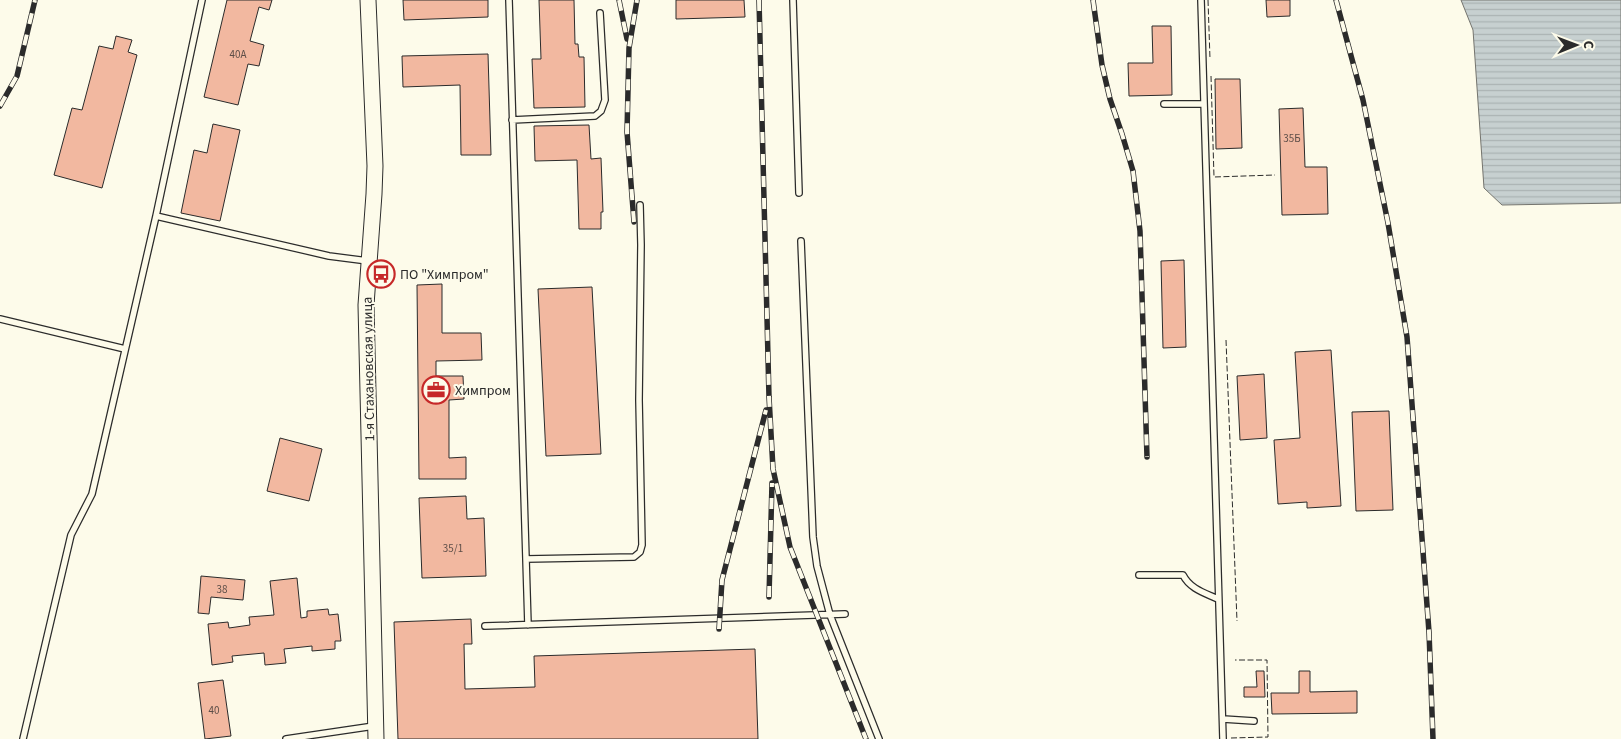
<svg xmlns="http://www.w3.org/2000/svg" width="1621" height="739" viewBox="0 0 1621 739" font-family="'Source Sans 3',sans-serif">
	<style>
		.water { fill: url(#water-rules); stroke: #74746e }
		.building { fill: #f2b8a0; stroke: #2b2b2b }
		.lines { fill: none; stroke-linecap: round; stroke-linejoin: round }
		.service-casing { stroke: #2b2b2b; stroke-width: 8 }
		.secondary-casing { stroke: #2b2b2b; stroke-width: 17 }
		.service { stroke: #fdfbea; stroke-width: 5.5 }
		.secondary { stroke: #fdfbea; stroke-width: 15 }
		.rail-casing { stroke: #2b2b2b; stroke-width: 5.5 }
		.rail { stroke: #fdfbea; stroke-width: 4; stroke-dasharray: 11; stroke-linecap: butt }
		.fence { stroke: #2b2b2b; stroke-width: 1; stroke-dasharray: 6 2.5; stroke-linecap: butt }
		.labels { text-anchor: middle; stroke-width: 4; stroke-linejoin: round; paint-order: stroke }
		.number-label { font-size: 11px; fill: #5d4e48 }
		.poi-label { font-size: 14px; fill: #2b2b2b; stroke: #fdfbea; text-anchor: start }
		.street-label { font-size: 14px; fill: #2b2b2b; stroke: #fdfbea }
	</style>
	<defs>
		<pattern id="water-rules" width="6" height="5" patternUnits="userSpaceOnUse" patternTransform="scale(1.25)"><rect width="6" height="5" fill="#c7d0d0"/><path d="M0 2.5h6" fill="none" stroke="#abb3b3"/></pattern>
	</defs>
	<rect width="100%" height="100%" fill="#fdfbea"/>
	<path class="water" d="M1461,0H1621V203L1502,205L1484,188L1473,30Z"/>
	<path class="building" d="M227,0H272L269,10L259,7L250,41L264,45L259,66L248,64L238,105L204,97Z
		M403,0H488V17L404,20Z
		M539,0H574L575,44H578L579,57H584L585,107L534,108L532,59H541Z
		M676,0H744L745,17L676,19Z
		M1266,0H1290V16L1267,17Z
		M1152,26H1171L1172,95L1129,96L1128,63H1153Z
		M116,36L132,40L128,52L137,55L102,188L54,175L72,108L82,110L99,46L113,49Z
		M488,54L491,155H461L460,85L403,87L402,56Z
		M1215,79H1240L1242,148L1216,149Z
		M1303,108L1305,167H1327L1328,214L1282,215L1279,109Z
		M213,124L240,130L220,221L181,213L194,150L207,153Z
		M589,125L591,159L601,158L603,212H601V229H579L577,160L535,161L534,126Z
		M1184,260L1186,347L1163,348L1161,261Z
		M442,284V333H481L482,360L436,361V376H463L464,399L449,400V458L466,457V479H419L417,285Z
		M592,287L601,454L546,456L538,289Z
		M1331,350L1341,506L1307,508V502L1278,504L1274,440L1300,438L1295,352Z
		M1264,374L1267,438L1240,440L1237,376Z
		M1389,411L1393,510L1356,511L1352,412Z
		M280,438L322,449L309,501L267,491Z
		M466,496L467,519L484,518L486,576L422,578L419,498Z
		M201,576L245,580L243,600L211,597L209,614L198,613Z
		M297,578L301,618L307,617V611L328,609L329,615L338,614L341,641H335V649L312,651V646L284,649L286,663L265,665L264,653L232,656L233,662L212,665L208,624L228,622L229,628L250,625L249,617L274,615L270,581Z
		M471,619L472,644H464L465,689L535,687L534,656L755,649L758,739H398L394,622Z
		M1256,671H1264L1265,697H1244V687H1257Z
		M1299,671H1310V692L1357,691V713L1272,714L1271,693H1299Z
		M223,680L231,736L205,739L198,683Z"/>
	<g class="lines">
		<g class="service-casing">
			<path id="service" d="M202,0L156,216L329,256L368,261
				M509,0L528,625
				M793,0L799,193
				M1201,0L1223,739
				M1164,104H1204
				M512,120L595,116L601,111L605,100L600,13
				M801,241L813,537L817,566L830,615L879,739
				M0,319L125,349
				M526,559L634,557L640,552L642,545L639,400L641,245L640,205
				M1139,575H1183C1190,589 1205,593 1218,599
				M485,626L845,614
				M1223,719L1254,721
				M23,739L71,535L92,494L156,216
				M286,739L374,726"/>
		</g>
		<g class="secondary-casing">
			<path id="secondary" d="M368,0L375,166L374,194L366,305L376,739"/>
		</g>
		<use href="#service" class="service"/>
		<use href="#secondary" class="secondary"/>
		<g class="rail-casing">
			<path id="rail" d="M619,0L627,39
				M759,0L769,397L773,469L790,547L866,739
				M1093,0L1102,65L1110,99L1122,134L1133,171L1140,231L1147,457
				M1336,0L1363,100L1388,223L1407,337L1429,632L1433,739
				M0,106L17,76L35,0
				M634,222L627,132L629,48L637,0
				M769,597L772,483
				M719,629L722,580L766,410"/>
		</g>
		<use href="#rail" class="rail"/>
		<path class="fence" d="M1208,0L1210,59
			M1211,76L1214,177L1275,175
			M1226,340L1237,621
			M1231,738L1268,737L1267,660H1235"/>
	</g>
	<defs>
		<g id="bus-ring" transform="scale(1.4375)"><circle r="9.5" fill="#fdfbea" stroke="#c62828" stroke-width="1.5"/><path d="M-5-6H5V4H4V6H2V4H-2V6H-4V4H-5ZM-3.5-4V0h7V-4ZM-3.5 1.2v1.5H-2V1.2ZM2 1.2v1.5H3.5V1.2Z" fill="#c62828"/></g>
		<g id="office-ring" transform="scale(1.4375)"><circle r="9.5" fill="#fdfbea" stroke="#c62828" stroke-width="1.5"/><path d="M-6-3h4V-5.5h4V-3h4V5H-6ZM-1-4.5V-3h2v-1.5ZM-6 0V1H6V0Z" fill="#c62828"/></g>
	</defs>
	<g fill-rule="evenodd">
		<use href="#bus-ring" x="381" y="274"/>
		<use href="#office-ring" x="436" y="390"/>
	</g>
	<g class="labels">
		<g class="number-label">
			<text x="238" y="58">40А</text>
			<text x="1292" y="142">35Б</text>
			<text x="453" y="552">35/1</text>
			<text x="222" y="593">38</text>
			<text x="214" y="714">40</text>
		</g>
		<g class="poi-label">
			<text x="400" y="279">ПО "Химпром"</text>
			<text x="455" y="395">Химпром</text>
		</g>
		<g class="street-label">
			<text transform="translate(368 369) rotate(-91)" y="5">1-я Стахановская улица</text>
		</g>
	</g>
	<g transform="translate(1576 45) rotate(89)" stroke="#fdfbea" stroke-width="4" paint-order="stroke">
	<path d="M0-4L9 19L0 12L-9 19Z" fill="#2b2b2b"/>
	<text y="-8" font-size="14" font-weight="bold" text-anchor="middle" fill="#2b2b2b">С</text>
	</g>
</svg>
